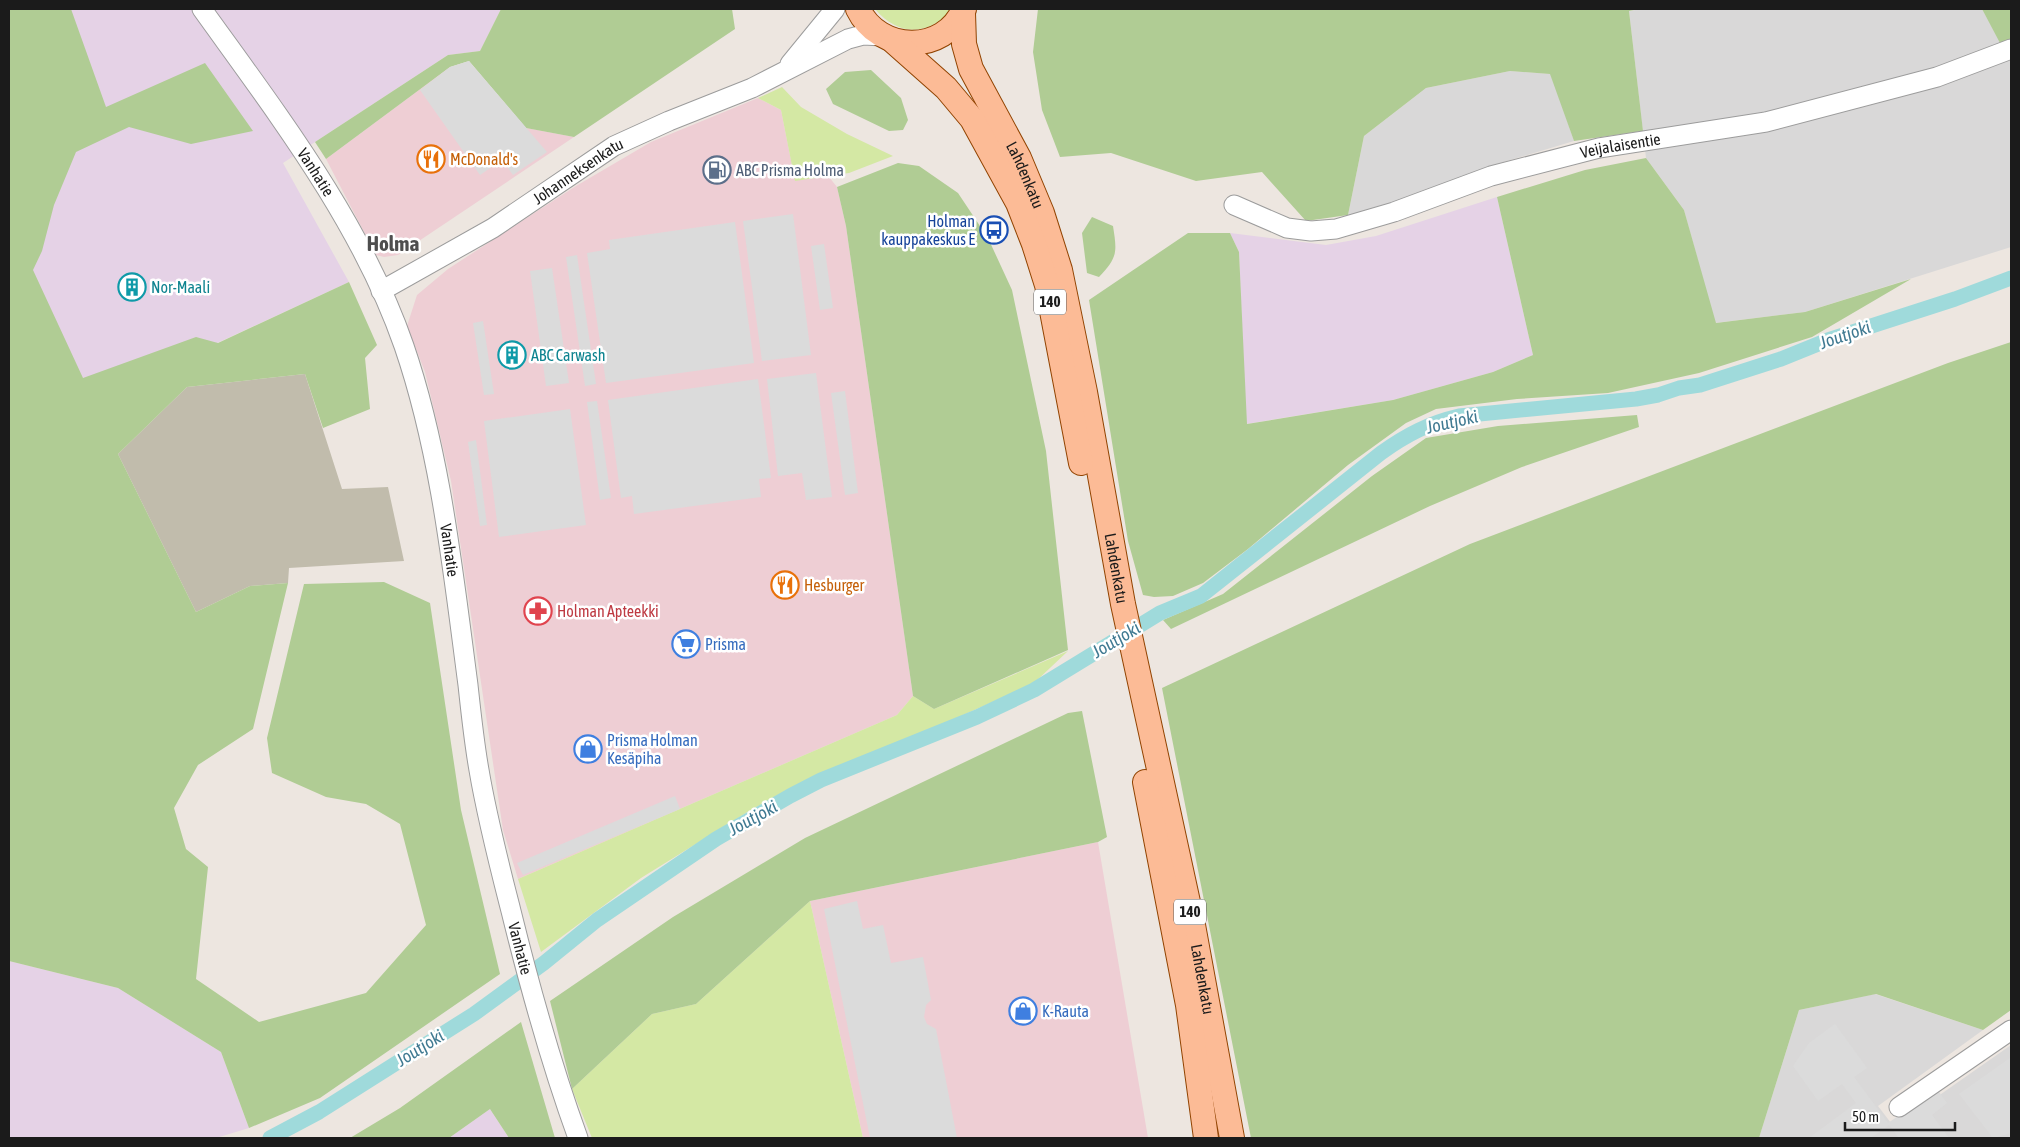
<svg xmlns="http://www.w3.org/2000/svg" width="2020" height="1147" viewBox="0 0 2020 1147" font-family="'Asap Condensed',sans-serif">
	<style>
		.residential { fill: #d9d8d8 }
		.commercial { fill: #eeced4 }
		.industrial { fill: #e5d2e6 }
		.construction { fill: #c1bcac }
		.grass { fill: #d4e8a4 }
		.forest { fill: #b0cc94 }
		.parking { fill: #dbdbdb }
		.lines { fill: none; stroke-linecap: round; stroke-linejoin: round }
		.canal { stroke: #9fdadb; stroke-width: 15 }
		.minor-casing { stroke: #9c9c9c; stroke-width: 21 }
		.major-casing { stroke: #914300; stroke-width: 26 }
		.minor { stroke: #fff; stroke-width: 19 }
		.major { stroke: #fcbb96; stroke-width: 24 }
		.labels { text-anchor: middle; stroke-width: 5; stroke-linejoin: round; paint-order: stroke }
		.shield { fill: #fff; stroke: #5f5f5f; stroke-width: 1 }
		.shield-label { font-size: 15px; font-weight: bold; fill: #1b1b1b }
		.street-label { font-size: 16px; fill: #1b1b1b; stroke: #fff }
		.food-label { font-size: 16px; fill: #c56008; stroke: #fff; text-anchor: start }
		.service-label { font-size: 16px; fill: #4e5e75; stroke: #fff; text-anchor: start }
		.transit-label { font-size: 16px; fill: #164399; stroke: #fff; text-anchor: end }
		.culture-label { font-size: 16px; fill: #0d838f; stroke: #fff; text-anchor: start }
		.health-label { font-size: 16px; fill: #be3a42; stroke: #fff; text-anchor: start }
		.shop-label { font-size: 16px; fill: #366cbe; stroke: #fff; text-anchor: start }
		.water-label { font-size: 18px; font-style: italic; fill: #407a92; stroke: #fff }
		.district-label { font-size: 21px; font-weight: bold; fill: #4e4e4e; stroke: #fff }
	</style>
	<rect width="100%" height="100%" fill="#ede6e0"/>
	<path class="residential" d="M1641,9H1982L2011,61V247L1805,312L1715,323L1684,210L1646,158L1629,11Z
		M1510,71L1551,74L1574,141L1487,167L1366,213L1348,215L1364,136L1426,88Z
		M1875,994L1983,1030L1878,1106L1894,1127L2011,1045V1138H1759L1799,1010Z"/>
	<path class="commercial" d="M450,67L526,128L574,137L398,255L384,257L376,255L326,159Z
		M758,98L781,110L795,180L829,177L837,187L846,226L913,696L897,715L518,879L503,830L451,481L425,372L407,326L417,295L448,269L576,186L651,142Z
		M1098,842L1148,1138H863L810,901Z"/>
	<path class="industrial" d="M9,9H501L480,51L448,55L283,163L349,282L70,411L9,288Z
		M1497,197L1533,355L1493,372L1393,400L1246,424L1239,252L1230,233L1326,245L1376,236Z
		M9,961L118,988L221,1052L249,1128L216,1138H9Z
		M490,1109L509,1138H449Z"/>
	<path class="construction" d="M305,374L342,489L388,487L404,561L289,568L288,583L250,586L196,612L118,454L187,387Z"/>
	<path class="grass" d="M875,9H954C928,35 900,38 875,9Z
		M782,87L801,107L847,134L893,156L849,173L795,181L781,110L758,98Z
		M1068,651L1033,684L920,734L823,772L749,811L641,878L541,952L518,879L897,715L913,696L934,709Z
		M810,901L863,1138H592L572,1089L652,1014L696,1004Z"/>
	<path class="forest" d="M9,9H71L106,107L205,63L253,131L191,144L129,127L76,152L54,205L42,251L33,270L83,378L196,337L218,343L349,282L377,345L365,358L370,409L323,428L305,374L187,387L118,454L196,612L250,586L288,583L253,729L198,765L174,808L186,849L208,867L196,979L259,1022L366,993L426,925L400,824L366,804L326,797L272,773L267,738L304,584L384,582L430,603L461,810L500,974L320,1098L249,1128L221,1052L118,988L9,961Z
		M501,9H732L735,29L574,137L526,128L469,61L450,67L326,159L315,142L448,55L480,51Z
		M1038,9H1639L1629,11L1643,131L1574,141L1550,74L1510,71L1426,88L1364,136L1348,215L1306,221L1262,172L1196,181L1111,153L1060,157L1042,110L1033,52Z
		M1982,9H2011V39L2000,43Z
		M871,70L901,98L908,120L903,130L889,131L833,104L826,89L845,72Z
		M1646,158L1684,210L1716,323L1805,312L1911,279L1812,337L1699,373L1608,393L1517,399L1436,409L1406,423L1348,465L1248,549L1203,583L1173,596L1154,597L1143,595L1128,541L1089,300L1188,233H1230L1239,252L1247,424L1393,400L1493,372L1533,355L1497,197L1585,170Z
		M898,163L919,166L958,193L988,238L1012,290L1046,451L1068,650L934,709L913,696L846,226L837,187Z
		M1092,217L1113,226C1117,252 1118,257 1099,277L1087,273L1082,233Z
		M2011,342V1010L1983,1030L1876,994L1799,1010L1759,1138H1251L1162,688L1470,544L1948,363Z
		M1637,415L1639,427L1522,467L1430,506L1171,629L1163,620L1223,594L1372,476L1426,438L1498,426Z
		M1082,711L1107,837L1098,842L810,901L696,1004L652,1014L572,1089L550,1001L673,917L805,838L1068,713Z
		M521,1022L555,1138H509L490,1109L449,1138H350L400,1108Z"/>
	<path class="parking" d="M469,61L547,152L513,175L502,160L480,175L420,90L450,67Z
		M793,214L811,355L762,361L743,221Z
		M735,222L754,363L606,383L587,253L610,249L609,240Z
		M824,244L833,308L820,310L811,246Z
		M577,255L596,384L585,386L566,257Z
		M552,268L569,383L546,386L530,271Z
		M483,321L494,394L484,395L473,323Z
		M816,373L832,497L806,500L802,473L778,476L767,379Z
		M758,379L771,478L759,479L761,497L634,514L632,496L621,498L608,400Z
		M845,391L858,493L845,495L831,393Z
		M597,401L611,498L600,500L587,402Z
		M570,409L586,525L499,537L484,421Z
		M476,440L487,525L480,526L468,442Z
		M675,796L680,809L523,875L517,863Z
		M857,901L863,929L883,925L891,963L923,957L931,1000L926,1005L924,1017L927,1024L936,1029L957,1138H870L824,909Z
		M1835,1024L1867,1068L1854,1077L1888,1123L1937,1089L1947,1103L1932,1115L1949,1138H1899L1889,1125L1871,1138H1809L1856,1103L1842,1084L1818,1101L1793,1066L1809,1043Z
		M2010,1058L2011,1133L1993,1138L1959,1094Z"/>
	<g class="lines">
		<path class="canal" d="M270,1138L319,1112L474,1014L544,963L597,920L716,839L790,796L821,780L977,717L1034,690L1160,613L1201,596L1381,453C1406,435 1429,423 1459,416L1636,399L1658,395L1679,388L1700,385L1781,359L1828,340L1955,299L2011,278"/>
		<g class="minor-casing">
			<g id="minor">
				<path id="s1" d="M202,9C278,115 361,222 404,346C441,454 453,572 468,685C471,713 474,742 479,770C487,818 499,864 511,911C530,988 551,1064 578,1138"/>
				<path d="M790,64L835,9"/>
				<path id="s2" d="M1234,205L1287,228L1311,231L1336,229L1394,212L1491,176L1599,148L1766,122L1937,77L2011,49"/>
				<path id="s3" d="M381,291L493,228L614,146L669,121L752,88L848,39L863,35L883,36"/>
				<path d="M1899,1107L2011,1030"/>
			</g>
		</g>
		<g class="major-casing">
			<g id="major">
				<path d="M858,9C879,53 944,55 964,9"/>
				<path id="s4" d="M963,13L964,44L971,69L1019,158L1042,213L1060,270L1085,392L1123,604L1193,925L1232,1138"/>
				<path d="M893,41L946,88L972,119L1018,203L1034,244L1047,285L1081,463"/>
				<path d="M1145,782L1188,1005L1206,1138"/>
			</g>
		</g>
		<use href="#minor" class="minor"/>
		<use href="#major" class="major"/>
	</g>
	<defs>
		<g id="restaurant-ring" transform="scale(1.4375)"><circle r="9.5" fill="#fff" stroke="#e8710a" stroke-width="1.5"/><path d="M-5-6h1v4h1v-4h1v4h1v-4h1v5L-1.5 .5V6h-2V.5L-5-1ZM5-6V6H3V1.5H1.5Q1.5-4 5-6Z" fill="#e8710a"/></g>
		<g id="fuel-ring" transform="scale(1.4375)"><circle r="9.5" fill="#fff" stroke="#5c6f8a" stroke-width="1.5"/><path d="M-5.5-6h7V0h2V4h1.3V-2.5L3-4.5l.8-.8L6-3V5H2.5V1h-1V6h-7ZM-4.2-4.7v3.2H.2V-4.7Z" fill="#5c6f8a"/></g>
		<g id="bus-ring" transform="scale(1.4375)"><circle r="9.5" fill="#fff" stroke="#1a4fb4" stroke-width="1.5"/><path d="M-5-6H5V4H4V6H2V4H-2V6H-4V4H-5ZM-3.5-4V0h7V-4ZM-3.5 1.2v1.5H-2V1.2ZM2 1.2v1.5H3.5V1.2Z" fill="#1a4fb4"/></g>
		<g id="building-ring" transform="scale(1.4375)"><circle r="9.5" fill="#fff" stroke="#0f9aa8" stroke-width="1.5"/><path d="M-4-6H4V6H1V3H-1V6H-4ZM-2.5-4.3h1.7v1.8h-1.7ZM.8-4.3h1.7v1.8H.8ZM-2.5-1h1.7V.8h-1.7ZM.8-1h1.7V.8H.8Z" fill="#0f9aa8"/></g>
		<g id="pharmacy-ring" transform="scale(1.4375)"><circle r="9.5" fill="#fff" stroke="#e0444e" stroke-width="1.5"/><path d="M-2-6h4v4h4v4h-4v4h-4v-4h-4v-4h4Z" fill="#e0444e"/></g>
		<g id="supermarket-ring" transform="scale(1.4375)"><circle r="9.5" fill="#fff" stroke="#3f7fe0" stroke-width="1.5"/><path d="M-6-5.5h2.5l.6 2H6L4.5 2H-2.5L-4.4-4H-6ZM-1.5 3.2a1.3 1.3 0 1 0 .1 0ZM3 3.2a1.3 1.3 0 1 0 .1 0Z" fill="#3f7fe0"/></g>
		<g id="shop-ring" transform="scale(1.4375)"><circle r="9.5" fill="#fff" stroke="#3f7fe0" stroke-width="1.5"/><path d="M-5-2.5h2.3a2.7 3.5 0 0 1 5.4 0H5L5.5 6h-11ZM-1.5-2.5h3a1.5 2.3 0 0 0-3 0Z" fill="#3f7fe0"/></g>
	</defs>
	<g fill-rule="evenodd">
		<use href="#restaurant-ring" x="431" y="159"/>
		<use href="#fuel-ring" x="717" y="170"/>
		<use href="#bus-ring" x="994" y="230"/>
		<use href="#building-ring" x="132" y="287"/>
		<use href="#building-ring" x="512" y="355"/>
		<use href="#restaurant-ring" x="785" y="585"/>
		<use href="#pharmacy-ring" x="538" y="611"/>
		<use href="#supermarket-ring" x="686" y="644"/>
		<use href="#shop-ring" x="588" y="749"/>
		<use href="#shop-ring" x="1023" y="1011"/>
	</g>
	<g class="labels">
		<g class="shield">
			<rect x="1034" y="289.5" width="32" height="25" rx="4"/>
			<rect x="1174" y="899.5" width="32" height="25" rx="4"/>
		</g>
		<g class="shield-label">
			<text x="1050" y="307">140</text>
			<text x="1190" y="917">140</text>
		</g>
		<g class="street-label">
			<text dy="6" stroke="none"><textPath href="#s2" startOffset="404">Veijalaisentie</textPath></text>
			<text dy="6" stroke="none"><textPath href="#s1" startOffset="199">Vanhatie</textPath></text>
			<text dy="6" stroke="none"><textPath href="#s3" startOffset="231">Johanneksenkatu</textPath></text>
			<text dy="6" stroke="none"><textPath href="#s4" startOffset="176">Lahdenkatu</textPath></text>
			<text dy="6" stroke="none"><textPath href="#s1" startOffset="604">Vanhatie</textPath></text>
			<text dy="6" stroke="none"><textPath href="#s4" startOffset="581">Lahdenkatu</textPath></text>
			<text dy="6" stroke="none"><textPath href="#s1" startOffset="1009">Vanhatie</textPath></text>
			<text dy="6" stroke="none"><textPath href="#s4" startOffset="1001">Lahdenkatu</textPath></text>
		</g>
		<g class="food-label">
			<text x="450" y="165">McDonald's</text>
			<text x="804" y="591">Hesburger</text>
		</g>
		<g class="service-label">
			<text x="736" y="176">ABC Prisma Holma</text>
		</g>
		<g class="transit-label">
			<text x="975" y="227">Holman<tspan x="975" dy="18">kauppakeskus E</tspan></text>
		</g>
		<g class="culture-label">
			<text x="151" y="293">Nor-Maali</text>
			<text x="531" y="361">ABC Carwash</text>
		</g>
		<g class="health-label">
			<text x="557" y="617">Holman Apteekki</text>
		</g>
		<g class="shop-label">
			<text x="705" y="650">Prisma</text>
			<text x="607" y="746">Prisma Holman<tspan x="607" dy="18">Kesäpiha</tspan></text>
			<text x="1042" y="1017">K-Rauta</text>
		</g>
		<g class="water-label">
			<text transform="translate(1845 335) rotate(-19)" y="6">Joutjoki</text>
			<text transform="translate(1452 422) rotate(-13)" y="6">Joutjoki</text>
			<text transform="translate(1116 640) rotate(-31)" y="6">Joutjoki</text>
			<text transform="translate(753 818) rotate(-29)" y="6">Joutjoki</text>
			<text transform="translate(420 1048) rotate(-32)" y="6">Joutjoki</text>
		</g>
		<g class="district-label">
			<text x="393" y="251">Holma</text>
		</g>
	</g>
	<rect width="2020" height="1147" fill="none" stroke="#1b1b1b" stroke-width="20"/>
	<path d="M1845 1122v8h110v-8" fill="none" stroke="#1b1b1b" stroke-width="2.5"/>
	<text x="1852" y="1122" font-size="15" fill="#1b1b1b" stroke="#ffffff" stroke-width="4" paint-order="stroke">50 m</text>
</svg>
